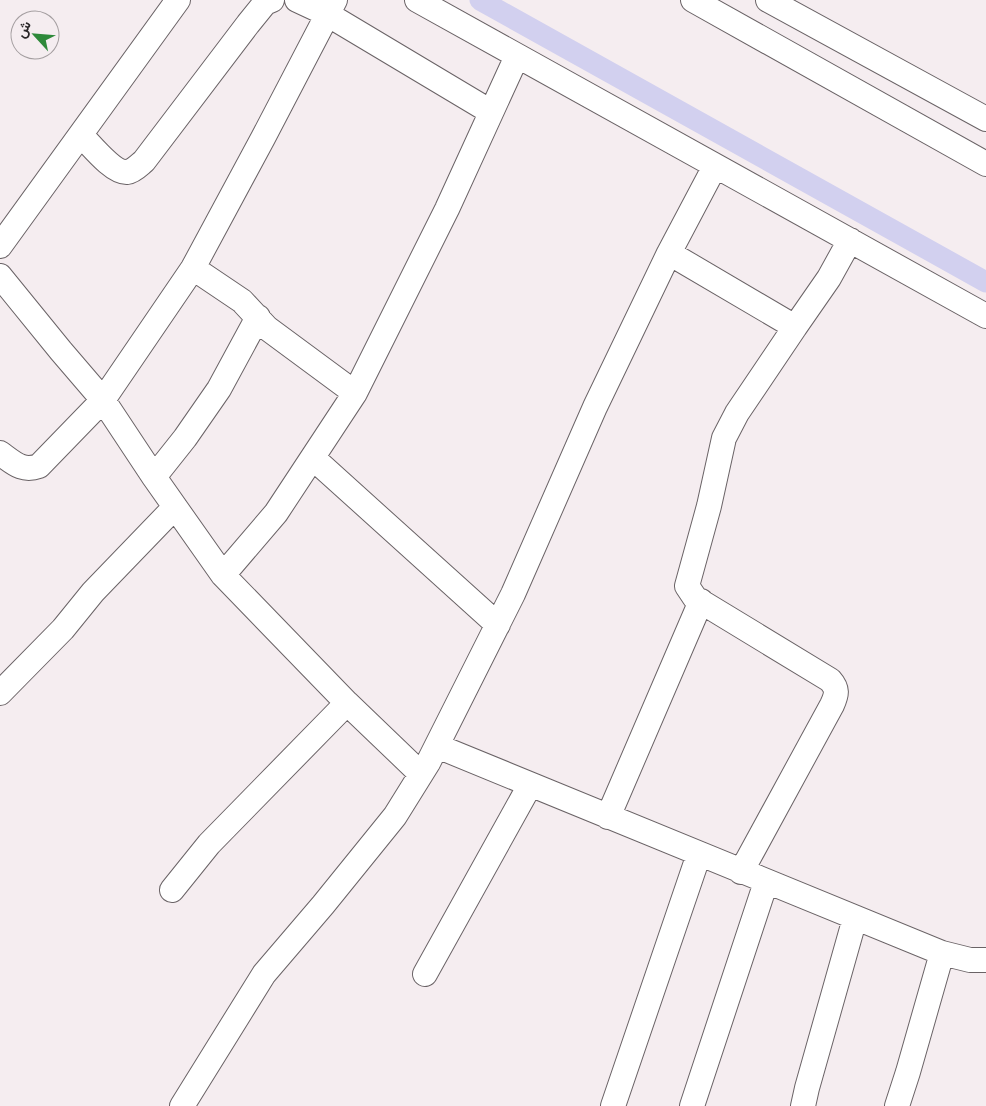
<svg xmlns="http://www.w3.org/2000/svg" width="986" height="1106" viewBox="0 0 986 1106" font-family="'IBM Plex Sans',Vazirmatn,sans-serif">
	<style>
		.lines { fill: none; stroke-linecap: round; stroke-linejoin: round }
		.canal { stroke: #d2d0ef; stroke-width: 21 }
		.minor-casing { stroke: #6a6366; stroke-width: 26 }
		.minor { stroke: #fff; stroke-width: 24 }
	</style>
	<rect width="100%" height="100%" fill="#f5edf0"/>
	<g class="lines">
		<path class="canal" d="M480,0L986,282"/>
		<g class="minor-casing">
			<path id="minor" d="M297,0L327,14L491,112
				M417,0L986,316
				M693,0L986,164
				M768,0L986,119
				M81,135C91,145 113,173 127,172C134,171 139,165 144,161L248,24L265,3L272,0
				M0,246L178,0
				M669,253L795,327L829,278L850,240
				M193,268L242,301L267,328L355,393
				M0,276L61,351L103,400L154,477L223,575L347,703L421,774
				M0,453C14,463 22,472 39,466L103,400L193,268L263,138L335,0
				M313,458L498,625
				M154,477L185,438L219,389L258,317
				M223,575L276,513L355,393L447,209L517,56
				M0,693L63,629L93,592L175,507
				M437,746L942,953L970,960H986
				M608,817L701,601
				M741,872L832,705C837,694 838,689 830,680L695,598L687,586L709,506L724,438L737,413L795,327
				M172,890L209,844L347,703
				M425,974L530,785
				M182,1106L264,974L323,905L395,816L428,763L513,594L595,407L669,253L715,166
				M613,1106L699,854
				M692,1106L766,882
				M803,1106L807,1088L855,918
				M897,1106L908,1072L942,953"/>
		</g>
		<use href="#minor" class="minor"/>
	</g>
	<g transform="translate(35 35) rotate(296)"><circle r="24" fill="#f5edf0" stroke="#a49ea0"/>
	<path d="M0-4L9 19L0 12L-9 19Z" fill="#2e893a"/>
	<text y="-8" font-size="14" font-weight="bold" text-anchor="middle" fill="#2b2829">ش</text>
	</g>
</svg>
